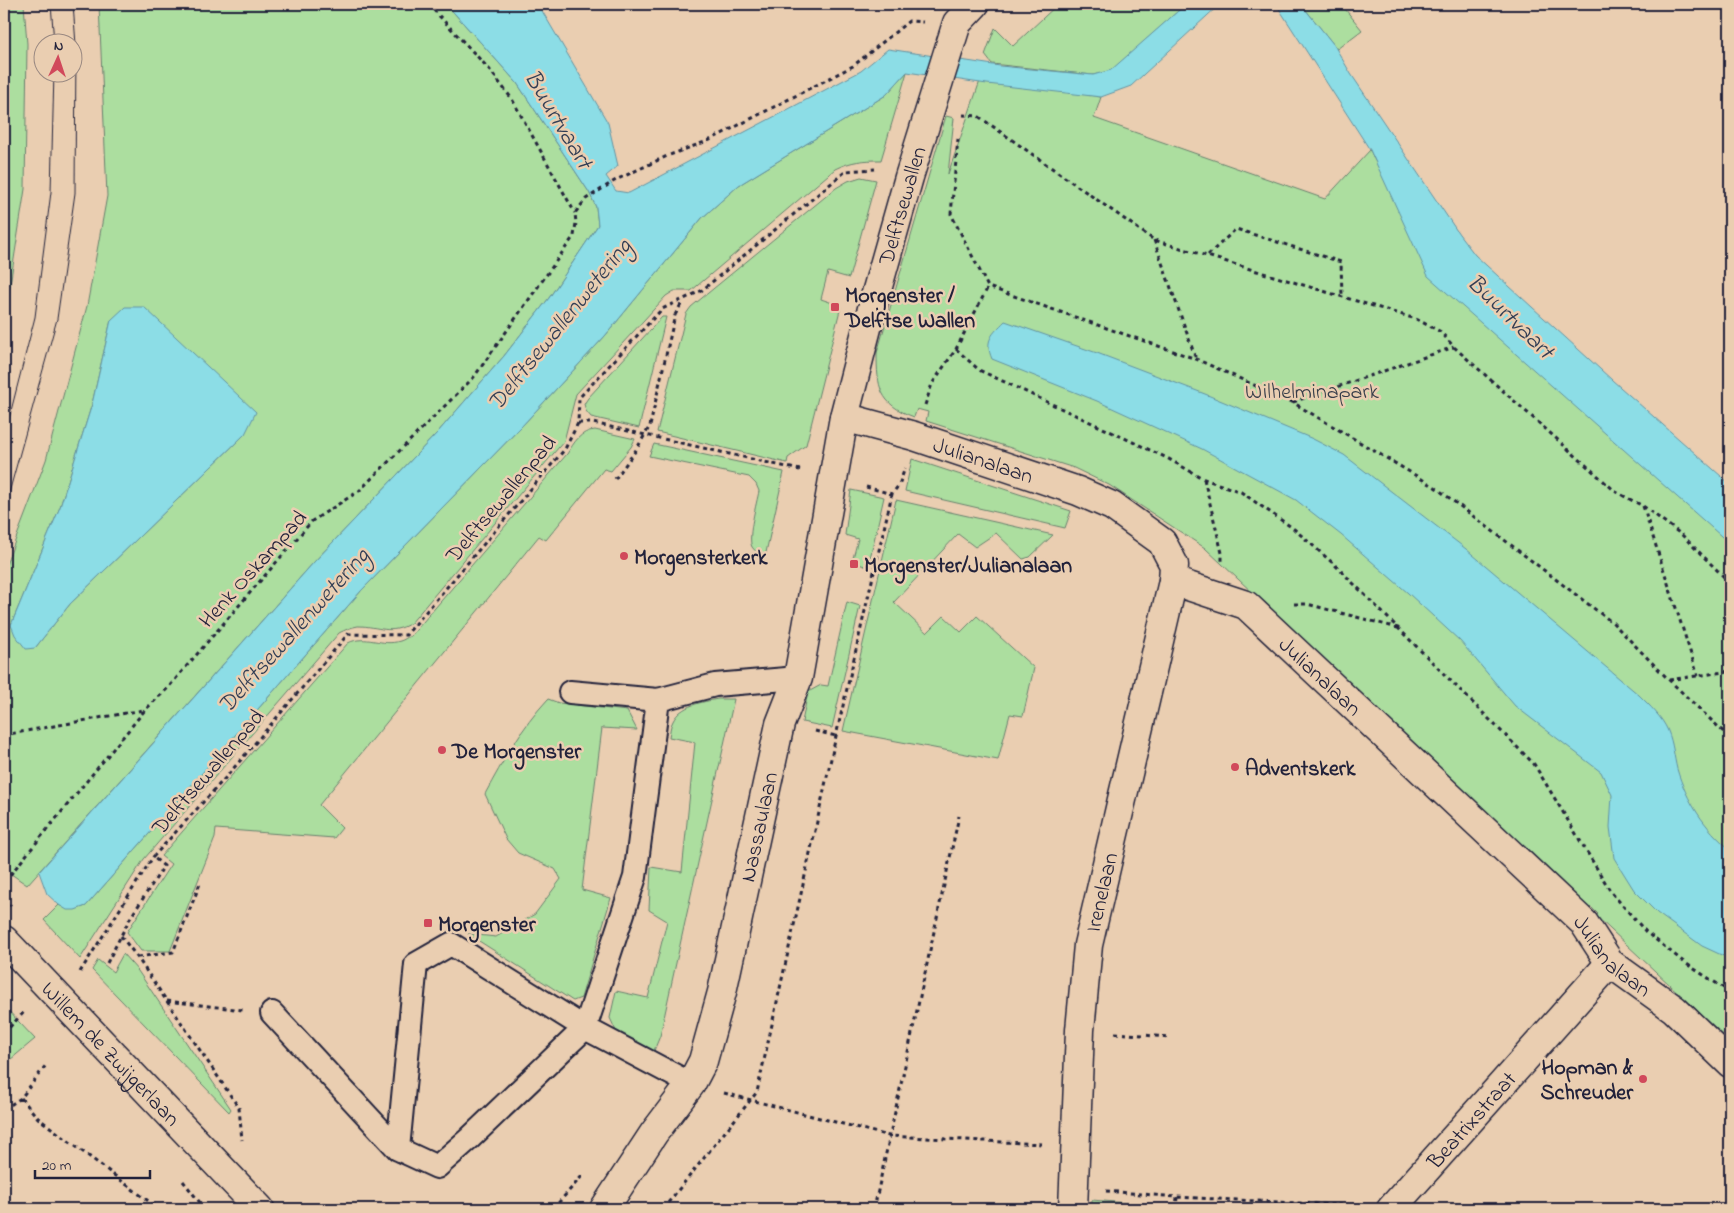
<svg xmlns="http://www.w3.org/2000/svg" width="1734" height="1213" viewBox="0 0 1734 1213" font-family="'Indie Flower',sans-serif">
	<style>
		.green { fill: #acde9f; stroke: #67806d; fill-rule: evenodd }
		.water { fill: #8cdde6; stroke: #6292a2 }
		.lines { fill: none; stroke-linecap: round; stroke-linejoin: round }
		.lane-casing { stroke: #22223b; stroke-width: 26 }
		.street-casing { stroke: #22223b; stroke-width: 31 }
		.secondary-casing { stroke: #22223b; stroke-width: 31 }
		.path { stroke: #22223b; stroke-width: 3; stroke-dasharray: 4 4; stroke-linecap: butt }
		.lane { stroke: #eaceb1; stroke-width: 22 }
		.street { stroke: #eaceb1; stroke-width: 28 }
		.secondary { stroke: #eaceb1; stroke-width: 28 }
		.tram { stroke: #22223b; stroke-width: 1 }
		.path-bridge { stroke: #22223b; stroke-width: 3; stroke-dasharray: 4 4; stroke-linecap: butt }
		.poi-dot { fill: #d1495b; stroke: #eaceb1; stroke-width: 2 }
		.labels { text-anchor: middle; stroke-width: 5; stroke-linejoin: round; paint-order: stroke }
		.street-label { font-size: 22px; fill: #22223b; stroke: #eaceb1 }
		.poi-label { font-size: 22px; font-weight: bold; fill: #22223b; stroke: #eaceb1; text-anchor: start }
		.park-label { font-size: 22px; fill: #373e4a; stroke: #eaceb1 }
		.water-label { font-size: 24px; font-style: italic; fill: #323e55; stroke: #eaceb1 }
	</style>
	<rect width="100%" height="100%" fill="#eaceb1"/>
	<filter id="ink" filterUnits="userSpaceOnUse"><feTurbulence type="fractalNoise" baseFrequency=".02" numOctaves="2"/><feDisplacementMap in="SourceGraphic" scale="10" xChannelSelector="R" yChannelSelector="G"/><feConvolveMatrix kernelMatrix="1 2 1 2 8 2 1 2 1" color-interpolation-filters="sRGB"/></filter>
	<g filter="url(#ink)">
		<path class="green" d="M4,4H24L27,44L25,189L4,323Z
			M99,4H446L517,83L589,192L596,207L598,225L549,298L504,356L438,432L314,562L27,885L4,869V570L46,460L87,306L107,196ZM111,320L245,434L70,604L35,648L11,625L60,507L92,404Z
			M1058,4H1186L1111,71L1093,75L992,64L985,55L995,28L1013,46Z
			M1301,4H1341L1362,30L1337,49Z
			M907,72L881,160C864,160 851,161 835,169L691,291H674L666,296L576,394L564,441L411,623C390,636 380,626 358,626C351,627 345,630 339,633L144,859L80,959L44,920L59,905C69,911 75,910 86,906L361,591L521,427L605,336L702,218L739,185L886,95Z
			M981,78L1101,97L1094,118L1325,199L1370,150L1375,161L1432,235L1730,525V1041L1596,916L1598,914L1591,907L1589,909L1205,548L1109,485L1074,468L926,421L928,412L917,409L914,417C879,404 877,387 877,353L946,116L954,118L948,174Z
			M861,177L876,180L849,278L828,272L821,299L841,306L806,445L788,458L787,463L657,432L686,314L691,307L836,188L848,181Z
			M662,317H666L639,428L591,417L586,411L584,404L588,398Z
			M595,430L635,439L631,447L611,471L604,469L546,540L539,536L319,805L342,828L334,838L216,829L215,838L170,951H141L127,932L171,864L161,856L348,643C366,634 382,647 400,641C404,640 407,637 411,636L567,454C574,443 580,431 595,430Z
			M654,444L784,472L765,557C761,554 755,552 752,547C747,537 757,502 759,491L756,484L749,477L649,456Z
			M912,459L1071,511L1065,528L905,491Z
			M851,490L884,497L868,567L852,562L858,539L845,535Z
			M896,500L1053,535L1030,557L1023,559L996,533L975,547L958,534L894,602L927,633L944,616L961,632L977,616L1034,668L1023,716L1010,714L998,760L843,731Z
			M847,602L860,606L832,728L802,722L808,692L821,685L828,686Z
			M548,699L559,703L627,711L637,730L602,728L582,890L611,898L581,998L573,1001L468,934L496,937L535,914L561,879L555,869L518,853L506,839L485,794C503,761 521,728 548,699Z
			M718,699H734L660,1036L653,1053L616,1031L610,1018L616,991L648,998L667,921L649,910L651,867L682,872L695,742L669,737C670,732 670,726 673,721C681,705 702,702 718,699Z
			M123,954L138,971L231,1109L229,1112L92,970L98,960L113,972Z
			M4,1006L35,1039L4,1065Z
			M1092,1200L1173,1207V1209H1092Z"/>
		<path class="water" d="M446,4H538L608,123L618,166L606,176L616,191L629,193L861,71L888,49L1000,66L1093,75L1111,70L1186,4H1220L1131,86L1101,97L987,84L907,72L886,95L739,185L702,218L605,336L521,427L361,591L86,906L75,910H67L59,905L47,894L39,872L314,562L438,432L504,356L549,298L598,225L596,207L589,192L517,83Z
			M1276,4H1301L1334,45L1351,74L1459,234L1475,255L1612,380L1730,484V544L1428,276L1370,150Z
			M125,307H144L256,412L245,434L70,604L35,648L26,649L15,635L11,625L60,507L92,404L111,320Z
			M1005,321L1097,353L1205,394L1313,439L1344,455L1466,549L1639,695C1650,706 1662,717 1668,731C1673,743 1674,757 1677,769C1686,800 1705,829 1730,849V959L1702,946L1657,913L1634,890L1614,858L1610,827L1612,795L1601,772L1515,706L1460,641L1408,593L1341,535L1296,500L1202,449L1097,401L992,359C984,340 992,334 1005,321Z"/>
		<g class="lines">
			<g class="lane-casing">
				<path id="lane" d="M570,692L658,700L715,685L798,678
					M272,1013L398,1149L437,1167L470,1138L585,1028L635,877L658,700
					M398,1149L416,964L451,944L585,1028L691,1084"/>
			</g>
			<g class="street-casing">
				<g id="street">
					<path id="s1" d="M844,417L914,436L1078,491L1112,506L1162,542L1174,565L1173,581L1246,605L1584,923L1610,963L1674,1009L1730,1063"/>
					<path id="s2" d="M1073,1209L1080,1030L1088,945L1173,581"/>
					<path id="s3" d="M1391,1209L1610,963"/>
				</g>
			</g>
			<g class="secondary-casing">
				<g id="secondary">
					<path id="s4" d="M4,940L260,1209"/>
					<path id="s5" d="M604,1209L654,1133L691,1084L703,1061L722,992L780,724L798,678L844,417L875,297L909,177L957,23L975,4"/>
				</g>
			</g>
			<path class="path" d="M428,4L489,69L512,99L575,213
				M963,115L978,116L1154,240L1416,319L1441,332L1454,347L1616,492L1643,506L1682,535L1730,583
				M958,139L951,214L988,287L1196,359L1292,402L1435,487L1613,623L1669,680L1730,738
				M1154,240L1196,359
				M1208,255L1236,229L1341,262L1342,296
				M675,315L683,301
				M956,349L979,370L1167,458L1204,479L1241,492L1294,529L1335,565L1534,764L1611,892L1646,932L1685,963L1730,992
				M1293,402L1454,347
				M925,405L932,384L956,349L988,287
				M578,423H593L800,470
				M1204,479L1222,553V563
				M866,487L892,494
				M1643,506L1698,676
				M1294,604H1307L1398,628
				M1669,680L1730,671
				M815,731L836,736
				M4,735L143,710
				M5,881L145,710L166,690L312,521L359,491L474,377L574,236L576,223L575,213L586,199L616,180L667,156L710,140L853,66L909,21L923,22
				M4,899L11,906
				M121,936L137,957L239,1108L242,1140
				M138,957L173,952L201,881
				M107,963L129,920L164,866L153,857
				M80,972L153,857L227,776L348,634L406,635L565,449L578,423L579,398L662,309L701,291L846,171L875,169
				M167,1001L243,1010
				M4,1033L26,1010
				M1115,1033L1169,1037
				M724,1093L889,1136L1042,1144
				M21,1098L38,1118L159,1209
				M4,1109L21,1098L46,1065
				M183,1181L205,1209
				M1106,1191L1177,1197L1357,1206
				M553,1209L582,1176
				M663,1209L757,1092L836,736L892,494L899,485L905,468
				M874,1209L959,816
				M1176,1209L1177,1197"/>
			<use href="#lane" class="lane"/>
			<use href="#street" class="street"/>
			<use href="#secondary" class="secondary"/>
			<path class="tram" d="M51,4L54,42
				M4,438L35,317L51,192L54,72
				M4,511L57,319L75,193L76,45L73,4"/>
			<path class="path-bridge" d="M615,479L636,450L650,426L675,315"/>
		</g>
	</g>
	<g class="poi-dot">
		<rect x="830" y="302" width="10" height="10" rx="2.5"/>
		<circle cx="624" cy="556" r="5"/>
		<rect x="849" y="559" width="10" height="10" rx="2.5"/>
		<circle cx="442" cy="750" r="5"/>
		<circle cx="1235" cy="767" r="5"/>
		<rect x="423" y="918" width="10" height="10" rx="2.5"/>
		<circle cx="1643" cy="1079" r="5"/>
	</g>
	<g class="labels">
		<g class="street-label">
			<text dy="8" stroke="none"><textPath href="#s5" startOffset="1058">Delftsewallen</textPath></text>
			<text dy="8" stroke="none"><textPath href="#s1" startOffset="146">Julianalaan</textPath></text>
			<text transform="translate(500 498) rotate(-50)" y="8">Delftsewallenpad</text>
			<text transform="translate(252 568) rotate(-48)" y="8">Henk Oskampad</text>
			<text dy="8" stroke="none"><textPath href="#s1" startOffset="566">Julianalaan</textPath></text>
			<text transform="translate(207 771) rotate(-49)" y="8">Delftsewallenpad</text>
			<text dy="8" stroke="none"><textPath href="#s5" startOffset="419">Nassaulaan</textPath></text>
			<text dy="8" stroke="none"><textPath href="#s2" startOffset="319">Irenelaan</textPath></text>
			<text dy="8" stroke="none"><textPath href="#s1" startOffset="971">Julianalaan</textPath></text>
			<text dy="8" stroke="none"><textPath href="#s4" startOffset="156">Willem de Zwijgerlaan</textPath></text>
			<text dy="8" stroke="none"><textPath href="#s3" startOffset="120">Beatrixstraat</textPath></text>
		</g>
		<g class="poi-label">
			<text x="845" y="302">Morgenster /<tspan x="845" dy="25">Delftse Wallen</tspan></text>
			<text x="634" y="564">Morgensterkerk</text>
			<text x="864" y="572">Morgenster/Julianalaan</text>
			<text x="452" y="758">De Morgenster</text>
			<text x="1245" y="775">Adventskerk</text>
			<text x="438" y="931">Morgenster</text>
			<text x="1633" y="1074" text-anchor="end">Hopman &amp;<tspan x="1633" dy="25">Schreuder</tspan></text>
		</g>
		<g class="park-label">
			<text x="1312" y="398">Wilhelminapark</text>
		</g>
		<g class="water-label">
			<text transform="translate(559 119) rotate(59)" y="8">Buurtvaart</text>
			<text transform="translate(1511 316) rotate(44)" y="8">Buurtvaart</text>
			<text transform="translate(559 324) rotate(-51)" y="8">Delftsewallenwetering</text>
			<text transform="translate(293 630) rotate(-48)" y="8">Delftsewallenwetering</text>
		</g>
	</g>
	<rect width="1734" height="1213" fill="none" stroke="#eaceb1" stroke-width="20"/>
	<rect x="10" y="10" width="1714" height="1193" fill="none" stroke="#22223b" stroke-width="2" filter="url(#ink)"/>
	<g transform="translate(58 58) rotate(3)"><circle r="24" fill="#eaceb1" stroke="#9a8982"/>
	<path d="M0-4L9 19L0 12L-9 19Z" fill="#d1495b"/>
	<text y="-8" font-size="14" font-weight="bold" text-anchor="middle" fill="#22223b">N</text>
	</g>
	<path d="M35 1170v8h115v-8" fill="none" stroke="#22223b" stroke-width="2.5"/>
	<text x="42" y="1170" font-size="15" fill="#22223b" stroke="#eaceb1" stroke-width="4" paint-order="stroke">20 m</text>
</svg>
